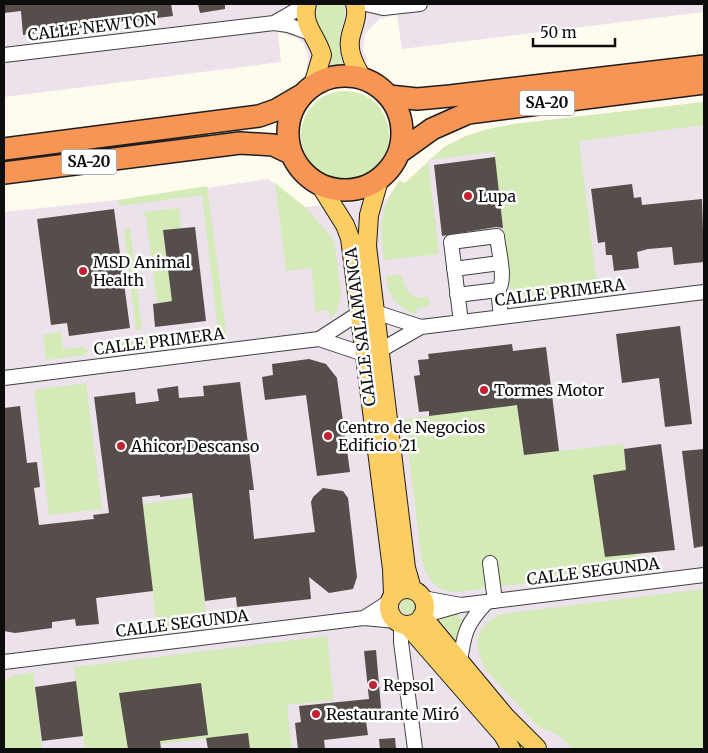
<svg xmlns="http://www.w3.org/2000/svg" width="708" height="753" viewBox="0 0 708 753" font-family="Merriweather,serif">
	<style>
		.industrial { fill: #ebe2ec }
		.green { fill: #d4eab7 }
		.building { fill: #564e4a }
		.lines { fill: none; stroke-linecap: round; stroke-linejoin: round }
		.minor-casing { stroke: #404040; stroke-width: 16 }
		.major-casing { stroke: #1e1e1e; stroke-width: 20 }
		.highway-casing { stroke: #1e1e1e; stroke-width: 24 }
		.minor { stroke: #fff; stroke-width: 14 }
		.major { stroke: #fbcd62; stroke-width: 18 }
		.highway { stroke: #f79554; stroke-width: 21 }
		.poi-dot { fill: #c12233; stroke: #fff; stroke-width: 2 }
		.labels { text-anchor: middle; stroke-width: 5; stroke-linejoin: round; paint-order: stroke }
		.shield { fill: #fff; stroke: #565656; stroke-width: 1 }
		.shield-label { font-size: 15px; font-weight: bold; fill: #0d0d0d }
		.street-label { font-size: 16px; fill: #0d0d0d; stroke: #fff }
		.poi-label { font-size: 16px; fill: #0d0d0d; stroke: #fff; text-anchor: start }
	</style>
	<rect width="100%" height="100%" fill="#fffbee"/>
	<path class="industrial" d="M4,4H704V12L402,49L397,15L379,19L365,34L363,50L368,61L306,69L308,62L307,52L303,43L295,37L278,32L281,62L4,97Z
		M704,102V749H4V212L145,197L268,179L305,207L387,199L399,181L405,183L444,147L466,136L514,124Z"/>
	<path class="green" d="M319,4L344,5C347,17 342,24 340,36C339,46 340,54 343,64L331,65C332,38 320,35 315,14Z
		M301 135a44 44 0 1 1 88 0a44 44 0 1 1-88 0Z
		M704,102V125L579,141L598,292L512,302L494,152L428,160L439,254L384,260C380,222 378,214 399,181L405,183L444,147L466,136L488,129L514,124Z
		M275,183L305,207L334,240L341,294L337,311L330,319L329,310L316,312L311,268L286,271Z
		M207,186L227,338L104,353L101,350L105,344L218,329L202,195L119,206L118,200Z
		M179,208L181,228L163,231L172,301L157,303L146,216H143V212Z
		M130,228L142,330H136L124,229Z
		M402,274C404,290 412,300 428,297L430,306L417,308V314C397,309 388,296 386,276Z
		M61,332L63,349L84,347L88,351L85,355L46,360L43,335Z
		M86,383L102,509L49,515L34,390Z
		M517,405L524,455L623,444L639,569L457,592C437,592 426,579 422,560L404,419Z
		M193,497L207,624L157,630L143,504Z
		M704,589V749H573L557,734L538,727L485,669C473,644 474,626 502,614Z
		M400 606a8 8 0 1 1 16 0a8 8 0 1 1-16 0Z
		M458,614L464,624L458,646L436,621L442,616Z
		M327,636L334,700L287,705L292,749H250L248,733L123,749H85L74,667Z
		M33,672L42,749H4V681L12,676Z"/>
	<path class="building" d="M4,4H171L173,16L23,35L21,11L4,13Z
		M198,4H225V9L200,13Z
		M495,157L503,228L496,227L442,236L434,165Z
		M632,184L634,198L641,197L642,205L702,199L704,262L674,265L672,247L648,249L637,252L639,268L614,271L612,255H606L605,242L598,243L591,189Z
		M114,209L130,328L69,336L67,323L51,325L37,219Z
		M195,227L206,321L155,327L153,304L172,301L163,230Z
		M680,326L692,424L665,427L659,378L622,383L616,334Z
		M512,344L513,351L546,347L559,451L524,455L517,405L429,416V411L419,412L414,376L420,375L418,360L429,359L428,354Z
		M309,359L326,364L337,378L350,472L317,476L306,395L265,400L262,377L273,375L272,364Z
		M240,382L254,490H249L254,539L315,532L311,502L313,497L323,488L343,491L348,498L357,577L353,589L329,593L309,577L311,599L237,607L236,597L205,601L192,493L160,497V495L142,497L153,591L96,598L99,624L76,626L75,619L52,622V628L15,633L4,631V408L20,406L27,463L37,462L40,487L34,488L39,525L94,519L93,515L109,513L94,397L135,392L136,404L159,401L157,389L178,386L179,398L204,396L203,386Z
		M661,444L675,550L605,557L593,475L626,470L624,449Z
		M704,449V546L694,548L682,451Z
		M376,650L382,719L366,721L368,735L324,740L325,749H298L295,723L301,722L299,706L369,699L364,651Z
		M76,681L83,736L42,741L35,687Z
		M201,683L208,735L160,741L161,749H128L119,693Z
		M248,733L250,749H208L206,738Z
		M395,738L396,749H380L379,739Z"/>
	<g class="lines">
		<g class="minor-casing">
			<path id="minor" d="M366,4L383,8L420,4
				M274,23L307,4
				M4,55L274,23L288,25L310,33
				M454,269L500,263
				M457,295L498,290
				M375,312L421,327
				M461,322L451,242L497,236C498,249 507,281 498,290L501,317
				M319,339L359,313
				M379,351L421,327L704,292
				M4,378L319,339L364,354
				M490,563L495,601
				M423,598L461,605L704,575
				M422,616L457,606
				M364,618L389,602
				M401,624V642L415,749
				M4,662L364,618L396,621
				M460,662C464,633 466,624 487,602"/>
		</g>
		<g class="major-casing">
			<path id="major" d="M307,4C301,25 317,36 322,55L313,85
				M355,4C359,18 352,26 350,40C348,54 356,67 362,78
				M379,180L369,215L367,246L406,568L412,589
				M320,185L345,225L350,238L392,569L393,595
				M389 607a18 18 0 1 1 36 0a18 18 0 1 1-36 0Z
				M422,616L505,716L537,748
				M407,625L503,735L511,749"/>
		</g>
		<g class="highway-casing">
			<path id="highway" d="M288 133a57 57 0 1 1 114 0a57 57 0 1 1-114 0Z
				M389,96L417,99L450,96L704,66
				M4,149L259,116L276,110L300,96
				M400,152L432,129L468,113L704,83
				M4,173L240,143L273,145L290,153"/>
		</g>
		<use href="#minor" class="minor"/>
		<use href="#major" class="major"/>
		<use href="#highway" class="highway"/>
	</g>
	<g class="poi-dot">
		<circle cx="468" cy="196" r="5"/>
		<circle cx="83" cy="271" r="5"/>
		<circle cx="484" cy="390" r="5"/>
		<circle cx="328" cy="436" r="5"/>
		<circle cx="121" cy="446" r="5"/>
		<circle cx="373" cy="685" r="5"/>
		<circle cx="316" cy="714" r="5"/>
	</g>
	<g class="labels">
		<g class="shield">
			<rect x="519.5" y="90.5" width="55" height="25" rx="4"/>
			<rect x="61.5" y="149.5" width="55" height="25" rx="4"/>
		</g>
		<g class="shield-label">
			<text x="547" y="108">SA-20</text>
			<text x="89" y="167">SA-20</text>
		</g>
		<g class="street-label">
			<text transform="translate(92 27) rotate(-7)" y="6">CALLE NEWTON</text>
			<text transform="translate(560 292) rotate(-7)" y="6">CALLE PRIMERA</text>
			<text transform="translate(360 327) rotate(-97)" y="6">CALLE SALAMANCA</text>
			<text transform="translate(159 341) rotate(-7)" y="6">CALLE PRIMERA</text>
			<text transform="translate(593 571) rotate(-7)" y="6">CALLE SEGUNDA</text>
			<text transform="translate(182 623) rotate(-7)" y="6">CALLE SEGUNDA</text>
		</g>
		<g class="poi-label">
			<text x="478" y="202">Lupa</text>
			<text x="93" y="268">MSD Animal<tspan x="93" dy="18">Health</tspan></text>
			<text x="494" y="396">Tormes Motor</text>
			<text x="338" y="433">Centro de Negocios<tspan x="338" dy="18">Edificio 21</tspan></text>
			<text x="131" y="452">Ahicor Descanso</text>
			<text x="383" y="691">Repsol</text>
			<text x="326" y="720">Restaurante Miró</text>
		</g>
	</g>
	<rect width="708" height="753" fill="none" stroke="#0d0d0d" stroke-width="10"/>
	<path d="M533 38v8h82v-8" fill="none" stroke="#0d0d0d" stroke-width="2.5"/>
	<text x="540" y="38" font-size="15" fill="#0d0d0d" stroke="#ffffff" stroke-width="4" paint-order="stroke">50 m</text>
</svg>
